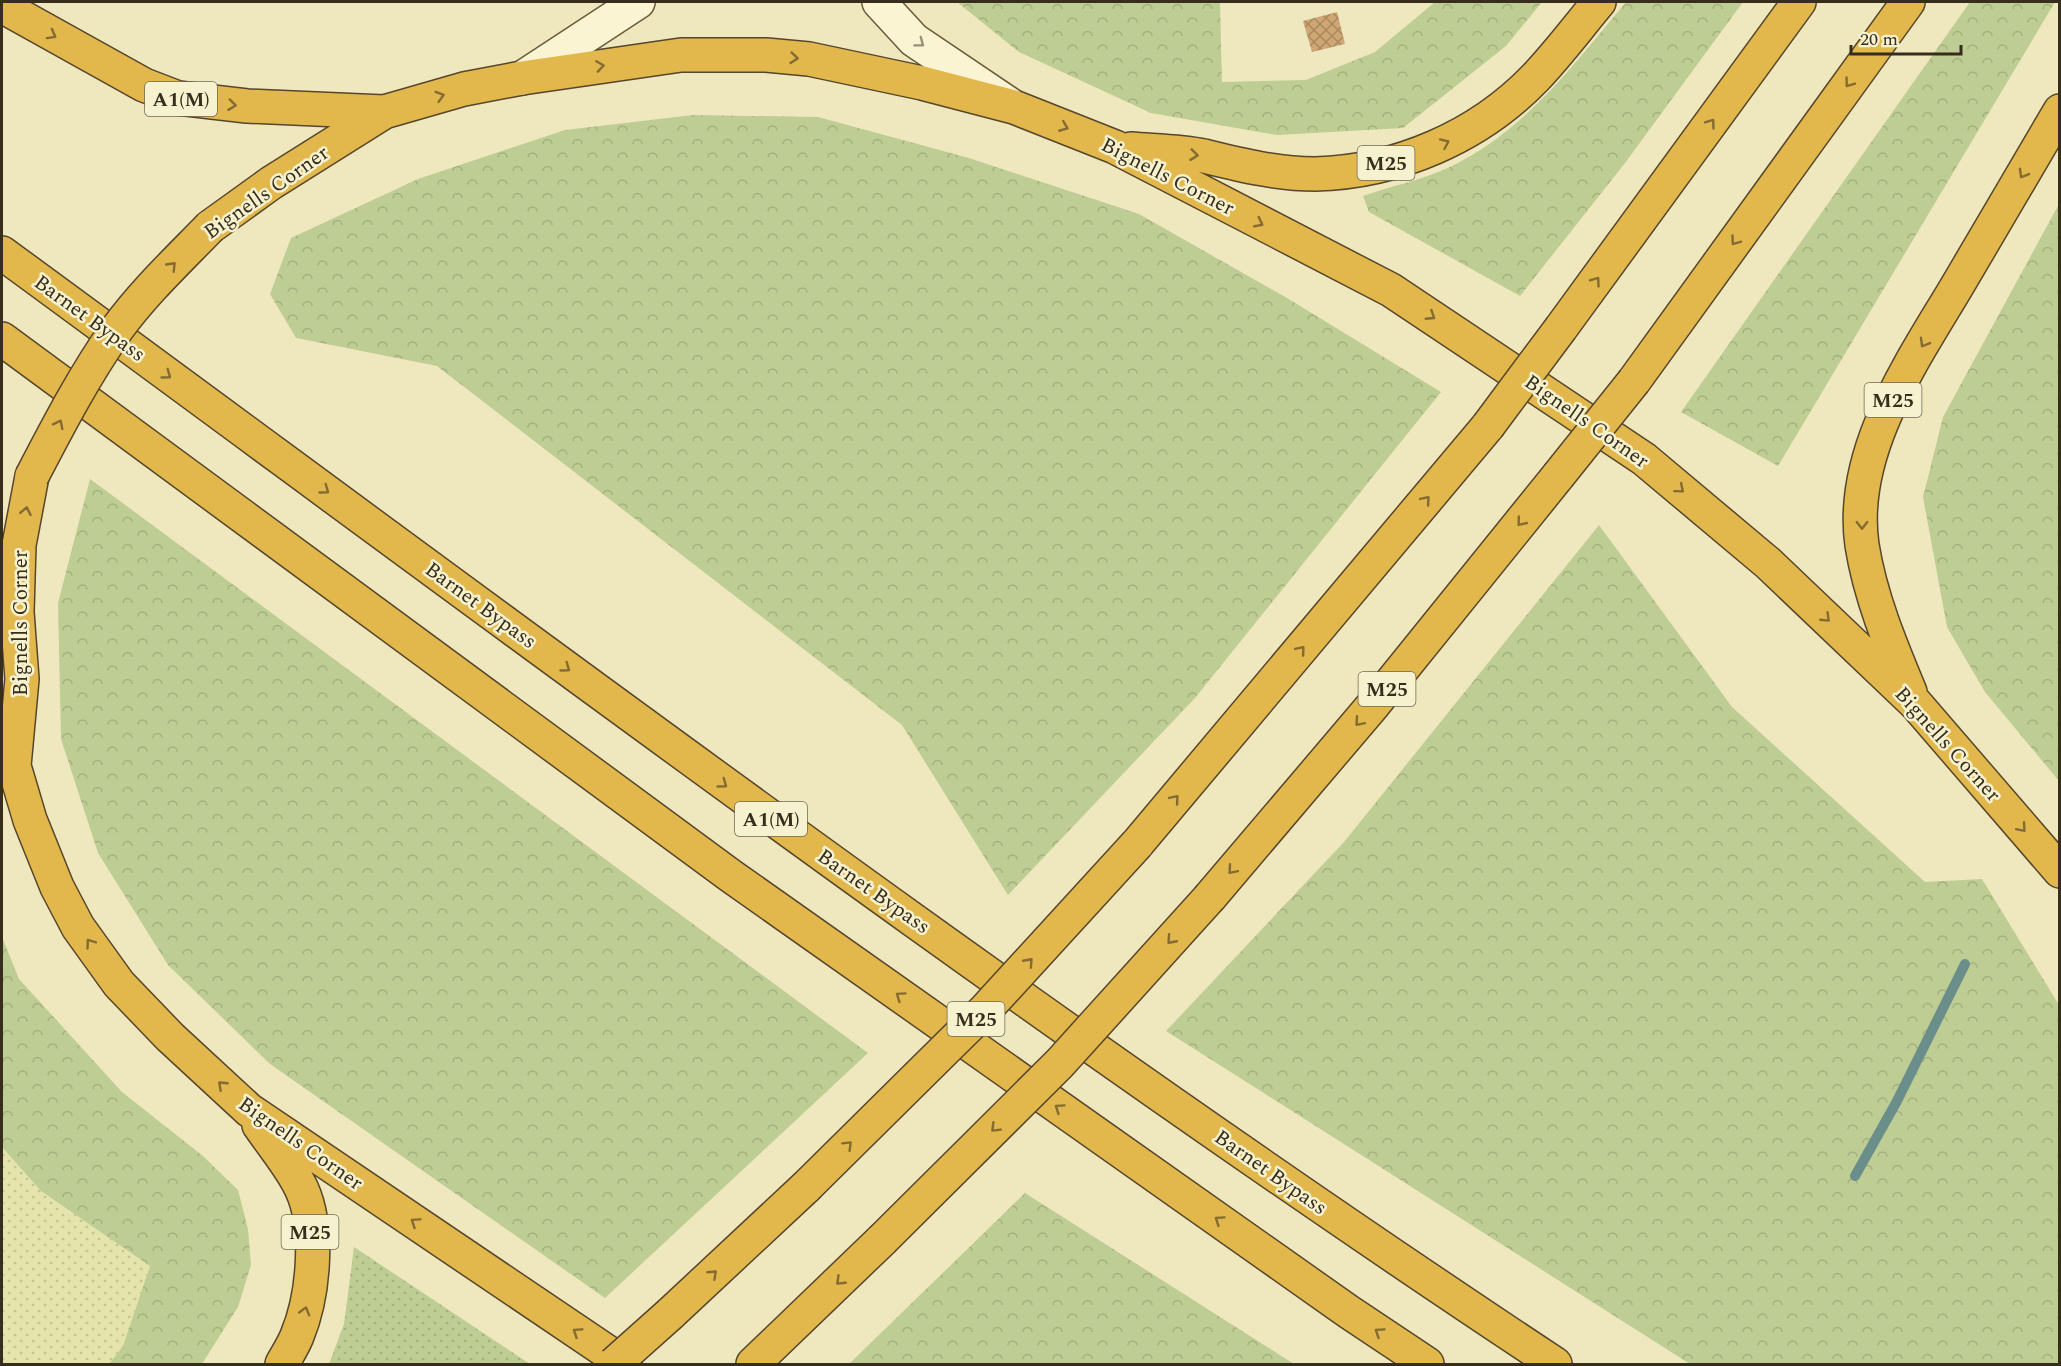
<svg xmlns="http://www.w3.org/2000/svg" width="2061" height="1366" viewBox="0 0 2061 1366" font-family="Spectral,serif">
	<style>
		.farmland { fill: url(#farmland-dots) }
		.grass { fill: url(#grass-dots) }
		.forest { fill: url(#forest-crowns) }
		.lines { fill: none; stroke-linecap: round; stroke-linejoin: round }
		.stream { stroke: #6a8f8b; stroke-width: 10 }
		.building { fill: url(#building-cross-hatch) }
		.secondary-casing { stroke: #6a5a3a; stroke-width: 36 }
		.highway-casing { stroke: #56462c; stroke-width: 36 }
		.secondary { stroke: #faf4d3; stroke-width: 33 }
		.highway { stroke: #e2b74c; stroke-width: 33 }
		.highway-bridge-casing { stroke: #56462c; stroke-width: 36; stroke-linecap: butt }
		.highway-bridge { stroke: #e2b74c; stroke-width: 33 }
		.oneway { stroke: #846b32 }
		.oneway2 { stroke: #989078 }
		.labels { text-anchor: middle; stroke-width: 5; stroke-linejoin: round; paint-order: stroke }
		.shield { fill: #f6f1cf; stroke: #706852; stroke-width: 1.5 }
		.shield-label { font-size: 20px; font-weight: bold; fill: #372d1c }
		.street-label { font-size: 21px; fill: #372d1c; stroke: #f6f1cf }
	</style>
	<defs>
		<pattern id="farmland-dots" width="8" height="8" patternUnits="userSpaceOnUse" patternTransform="scale(1.5)"><rect width="8" height="8" fill="#e5e4ac"/><path d="M2 2h.1M6 6h.1" fill="none" stroke="#c5c493" stroke-width="1.8" stroke-linecap="round"/></pattern>
		<pattern id="grass-dots" width="8" height="8" patternUnits="userSpaceOnUse" patternTransform="scale(1.5)"><rect width="8" height="8" fill="#becd93"/><path d="M2 2h.1M6 6h.1" fill="none" stroke="#a4b07e" stroke-width="1.8" stroke-linecap="round"/></pattern>
		<pattern id="forest-crowns" width="20" height="18" patternUnits="userSpaceOnUse" patternTransform="scale(1.5)"><rect width="20" height="18" fill="#becd93"/><path d="M2 6a3 3 0 1 1 6 0M12 15a3 3 0 1 1 6 0" fill="none" stroke="#a4b07e"/></pattern>
		<pattern id="building-cross-hatch" width="8" height="8" patternUnits="userSpaceOnUse" patternTransform="scale(1.5)"><rect width="8" height="8" fill="#cfa774"/><path d="M0 0l8 8M0 8l8-8" fill="none" stroke="#a9885e"/></pattern>
	</defs>
	<rect width="100%" height="100%" fill="#efe8bf"/>
	<path class="farmland" d="M2,1147L41,1191L150,1266L123,1346L109,1364H2Z"/>
	<path class="grass" d="M354,1247L530,1364H329L344,1324Z"/>
	<path class="forest" d="M957,2H1220L1222,82L1306,80L1375,52L1435,2H1542L1506,46L1403,128L1277,135L1151,113L1019,52Z
		M1626,2H1743L1625,163L1520,296L1369,212L1363,196C1391,186 1423,180 1450,167C1525,131 1574,64 1626,2Z
		M1970,2H2055L1778,466L1681,412Z
		M693,115L818,117L969,158L1139,214L1287,298L1441,392L1195,698L1008,895L902,725L437,366L296,338L270,294L291,238L418,179L565,130Z
		M2059,204V781L1985,692L1947,627L1923,497L1943,417Z
		M90,479L868,1053L605,1298L270,1064L168,965L98,853L61,739L58,603Z
		M1599,525L1732,707L1925,882L1982,879L2059,1005V1364H1690L1166,1031L1344,842Z
		M2,937L19,979L122,1092L203,1156L238,1190L248,1229L251,1265L238,1307L202,1364H109L123,1346L150,1266L41,1191L2,1147Z
		M1025,1193L1294,1364H849Z"/>
	<g class="lines">
		<path class="stream" d="M1855,1176L1897,1101L1965,964"/>
	</g>
	<path class="building" d="M1337,12L1345,44L1312,52L1303,21Z"/>
	<g class="lines">
		<g class="secondary-casing">
			<path id="secondary" d="M879,2L914,40L1009,104
				M522,78L638,2"/>
		</g>
		<g class="highway-casing">
			<path id="highway" d="M2,6L144,85L178,98L247,106L384,112
				M1131,149C1155,151 1180,151 1204,156C1241,165 1277,174 1315,174C1397,172 1478,137 1535,78C1558,54 1578,27 1599,2
				M210,227L271,183L384,112L464,89L522,78L681,55H766L809,59L922,83L1014,107L1115,147L1391,290L1644,459L1768,563L1916,704L2060,871
				M2,253C515,629 1024,1013 1555,1364
				M1561,328L1799,2
				M2,339L731,876L1349,1312L1427,1364
				M1634,381L1908,2
				M32,476L19,545L17,612L22,679L14,766L30,820L57,887L78,927L119,984L170,1037L249,1110L625,1364
				M1910,692C1890,644 1870,596 1862,545C1848,448 1917,355 1963,276C1995,221 2028,166 2060,111
				M1137,844L1488,426
				M1210,897L1374,704L1558,476
				M259,1125C272,1144 287,1162 298,1182C321,1222 314,1295 297,1336C293,1346 287,1355 282,1364
				M670,1314L806,1187
				M753,1364L882,1240"/>
		</g>
		<use href="#secondary" class="secondary"/>
		<use href="#highway" class="highway"/>
		<g class="highway-bridge-casing">
			<path id="highway-bridge" d="M1488,426L1561,328
				M32,476C58,426 84,376 117,329C144,292 178,260 210,227
				M1558,476L1634,381
				M806,1187L986,1009L1137,844
				M882,1240L1060,1063L1210,897
				M614,1364L670,1314"/>
		</g>
		<use href="#highway-bridge" class="highway-bridge"/>
	</g>
	<defs><path id="oneway-chevron" d="M-2-3.5L2.5 0L-2 3.5" fill="none" stroke-width="1.6" stroke-linecap="round" stroke-linejoin="round" transform="scale(1.5)"/></defs>
	<g class="oneway">
		<use href="#oneway-chevron" transform="translate(52 35) rotate(29)"/>
		<use href="#oneway-chevron" transform="translate(794 58) rotate(6)"/>
		<use href="#oneway-chevron" transform="translate(600 66) rotate(-8)"/>
		<use href="#oneway-chevron" transform="translate(1849 83) rotate(126)"/>
		<use href="#oneway-chevron" transform="translate(440 96) rotate(-16)"/>
		<use href="#oneway-chevron" transform="translate(232 105) rotate(7)"/>
		<use href="#oneway-chevron" transform="translate(1711 123) rotate(-54)"/>
		<use href="#oneway-chevron" transform="translate(1064 127) rotate(22)"/>
		<use href="#oneway-chevron" transform="translate(1445 143) rotate(-24)"/>
		<use href="#oneway-chevron" transform="translate(1194 155) rotate(7)"/>
		<use href="#oneway-chevron" transform="translate(2023 174) rotate(120)"/>
		<use href="#oneway-chevron" transform="translate(1259 223) rotate(27)"/>
		<use href="#oneway-chevron" transform="translate(1735 241) rotate(126)"/>
		<use href="#oneway-chevron" transform="translate(172 266) rotate(-46)"/>
		<use href="#oneway-chevron" transform="translate(1596 281) rotate(-54)"/>
		<use href="#oneway-chevron" transform="translate(1431 316) rotate(33)"/>
		<use href="#oneway-chevron" transform="translate(1924 343) rotate(120)"/>
		<use href="#oneway-chevron" transform="translate(167 375) rotate(36)"/>
		<use href="#oneway-chevron" transform="translate(59 424) rotate(-63)"/>
		<use href="#oneway-chevron" transform="translate(1680 489) rotate(40)"/>
		<use href="#oneway-chevron" transform="translate(325 490) rotate(36)"/>
		<use href="#oneway-chevron" transform="translate(1426 500) rotate(-50)"/>
		<use href="#oneway-chevron" transform="translate(26 511) rotate(-79)"/>
		<use href="#oneway-chevron" transform="translate(1521 522) rotate(129)"/>
		<use href="#oneway-chevron" transform="translate(1862 525) rotate(90)"/>
		<use href="#oneway-chevron" transform="translate(1826 618) rotate(44)"/>
		<use href="#oneway-chevron" transform="translate(1301 650) rotate(-50)"/>
		<use href="#oneway-chevron" transform="translate(566 668) rotate(36)"/>
		<use href="#oneway-chevron" transform="translate(1359 722) rotate(131)"/>
		<use href="#oneway-chevron" transform="translate(723 784) rotate(36)"/>
		<use href="#oneway-chevron" transform="translate(1175 799) rotate(-50)"/>
		<use href="#oneway-chevron" transform="translate(2022 828) rotate(49)"/>
		<use href="#oneway-chevron" transform="translate(1232 870) rotate(131)"/>
		<use href="#oneway-chevron" transform="translate(1171 940) rotate(132)"/>
		<use href="#oneway-chevron" transform="translate(90 943) rotate(-126)"/>
		<use href="#oneway-chevron" transform="translate(1029 962) rotate(-48)"/>
		<use href="#oneway-chevron" transform="translate(900 996) rotate(-145)"/>
		<use href="#oneway-chevron" transform="translate(222 1085) rotate(-137)"/>
		<use href="#oneway-chevron" transform="translate(1059 1108) rotate(-145)"/>
		<use href="#oneway-chevron" transform="translate(995 1128) rotate(135)"/>
		<use href="#oneway-chevron" transform="translate(848 1145) rotate(-45)"/>
		<use href="#oneway-chevron" transform="translate(1219 1220) rotate(-145)"/>
		<use href="#oneway-chevron" transform="translate(415 1222) rotate(-146)"/>
		<use href="#oneway-chevron" transform="translate(713 1274) rotate(-43)"/>
		<use href="#oneway-chevron" transform="translate(840 1281) rotate(136)"/>
		<use href="#oneway-chevron" transform="translate(305 1311) rotate(-74)"/>
		<use href="#oneway-chevron" transform="translate(577 1332) rotate(-146)"/>
		<use href="#oneway-chevron" transform="translate(1379 1332) rotate(-146)"/>
	</g>
	<use class="oneway2" href="#oneway-chevron" transform="translate(920 43) rotate(37)"/>
	<g class="labels">
		<g class="shield">
			<rect x="145" y="82" width="72" height="34" rx="4.5"/>
			<rect x="1357.5" y="146" width="57" height="34" rx="4.5"/>
			<rect x="1864.5" y="383" width="57" height="34" rx="4.5"/>
			<rect x="1358.5" y="672" width="57" height="34" rx="4.5"/>
			<rect x="735" y="802" width="72" height="34" rx="4.5"/>
			<rect x="947.5" y="1002" width="57" height="34" rx="4.5"/>
			<rect x="281.5" y="1215" width="57" height="34" rx="4.5"/>
		</g>
		<g class="shield-label">
			<text x="181" y="106">A1(M)</text>
			<text x="1386" y="170">M25</text>
			<text x="1893" y="407">M25</text>
			<text x="1387" y="696">M25</text>
			<text x="771" y="826">A1(M)</text>
			<text x="976" y="1026">M25</text>
			<text x="310" y="1239">M25</text>
		</g>
		<g class="street-label">
			<text transform="translate(1168 176) rotate(27)" y="7">Bignells Corner</text>
			<text transform="translate(266 192) rotate(-35)" y="7">Bignells Corner</text>
			<text transform="translate(90 318) rotate(36)" y="7">Barnet Bypass</text>
			<text transform="translate(1587 421) rotate(35)" y="7">Bignells Corner</text>
			<text transform="translate(481 605) rotate(36)" y="7">Barnet Bypass</text>
			<text transform="translate(20 623) rotate(-90)" y="7">Bignells Corner</text>
			<text transform="translate(1948 744) rotate(48)" y="7">Bignells Corner</text>
			<text transform="translate(874 891) rotate(35)" y="7">Barnet Bypass</text>
			<text transform="translate(301 1143) rotate(35)" y="7">Bignells Corner</text>
			<text transform="translate(1271 1172) rotate(35)" y="7">Barnet Bypass</text>
		</g>
	</g>
	<rect width="2061" height="1366" fill="none" stroke="#372d1c" stroke-width="6"/>
	<path d="M1851 45v9h110v-9" fill="none" stroke="#372d1c" stroke-width="3"/>
	<text x="1860" y="45" font-size="18" fill="#372d1c" stroke="#f6f1cf" stroke-width="4.5" paint-order="stroke">20 m</text>
</svg>
